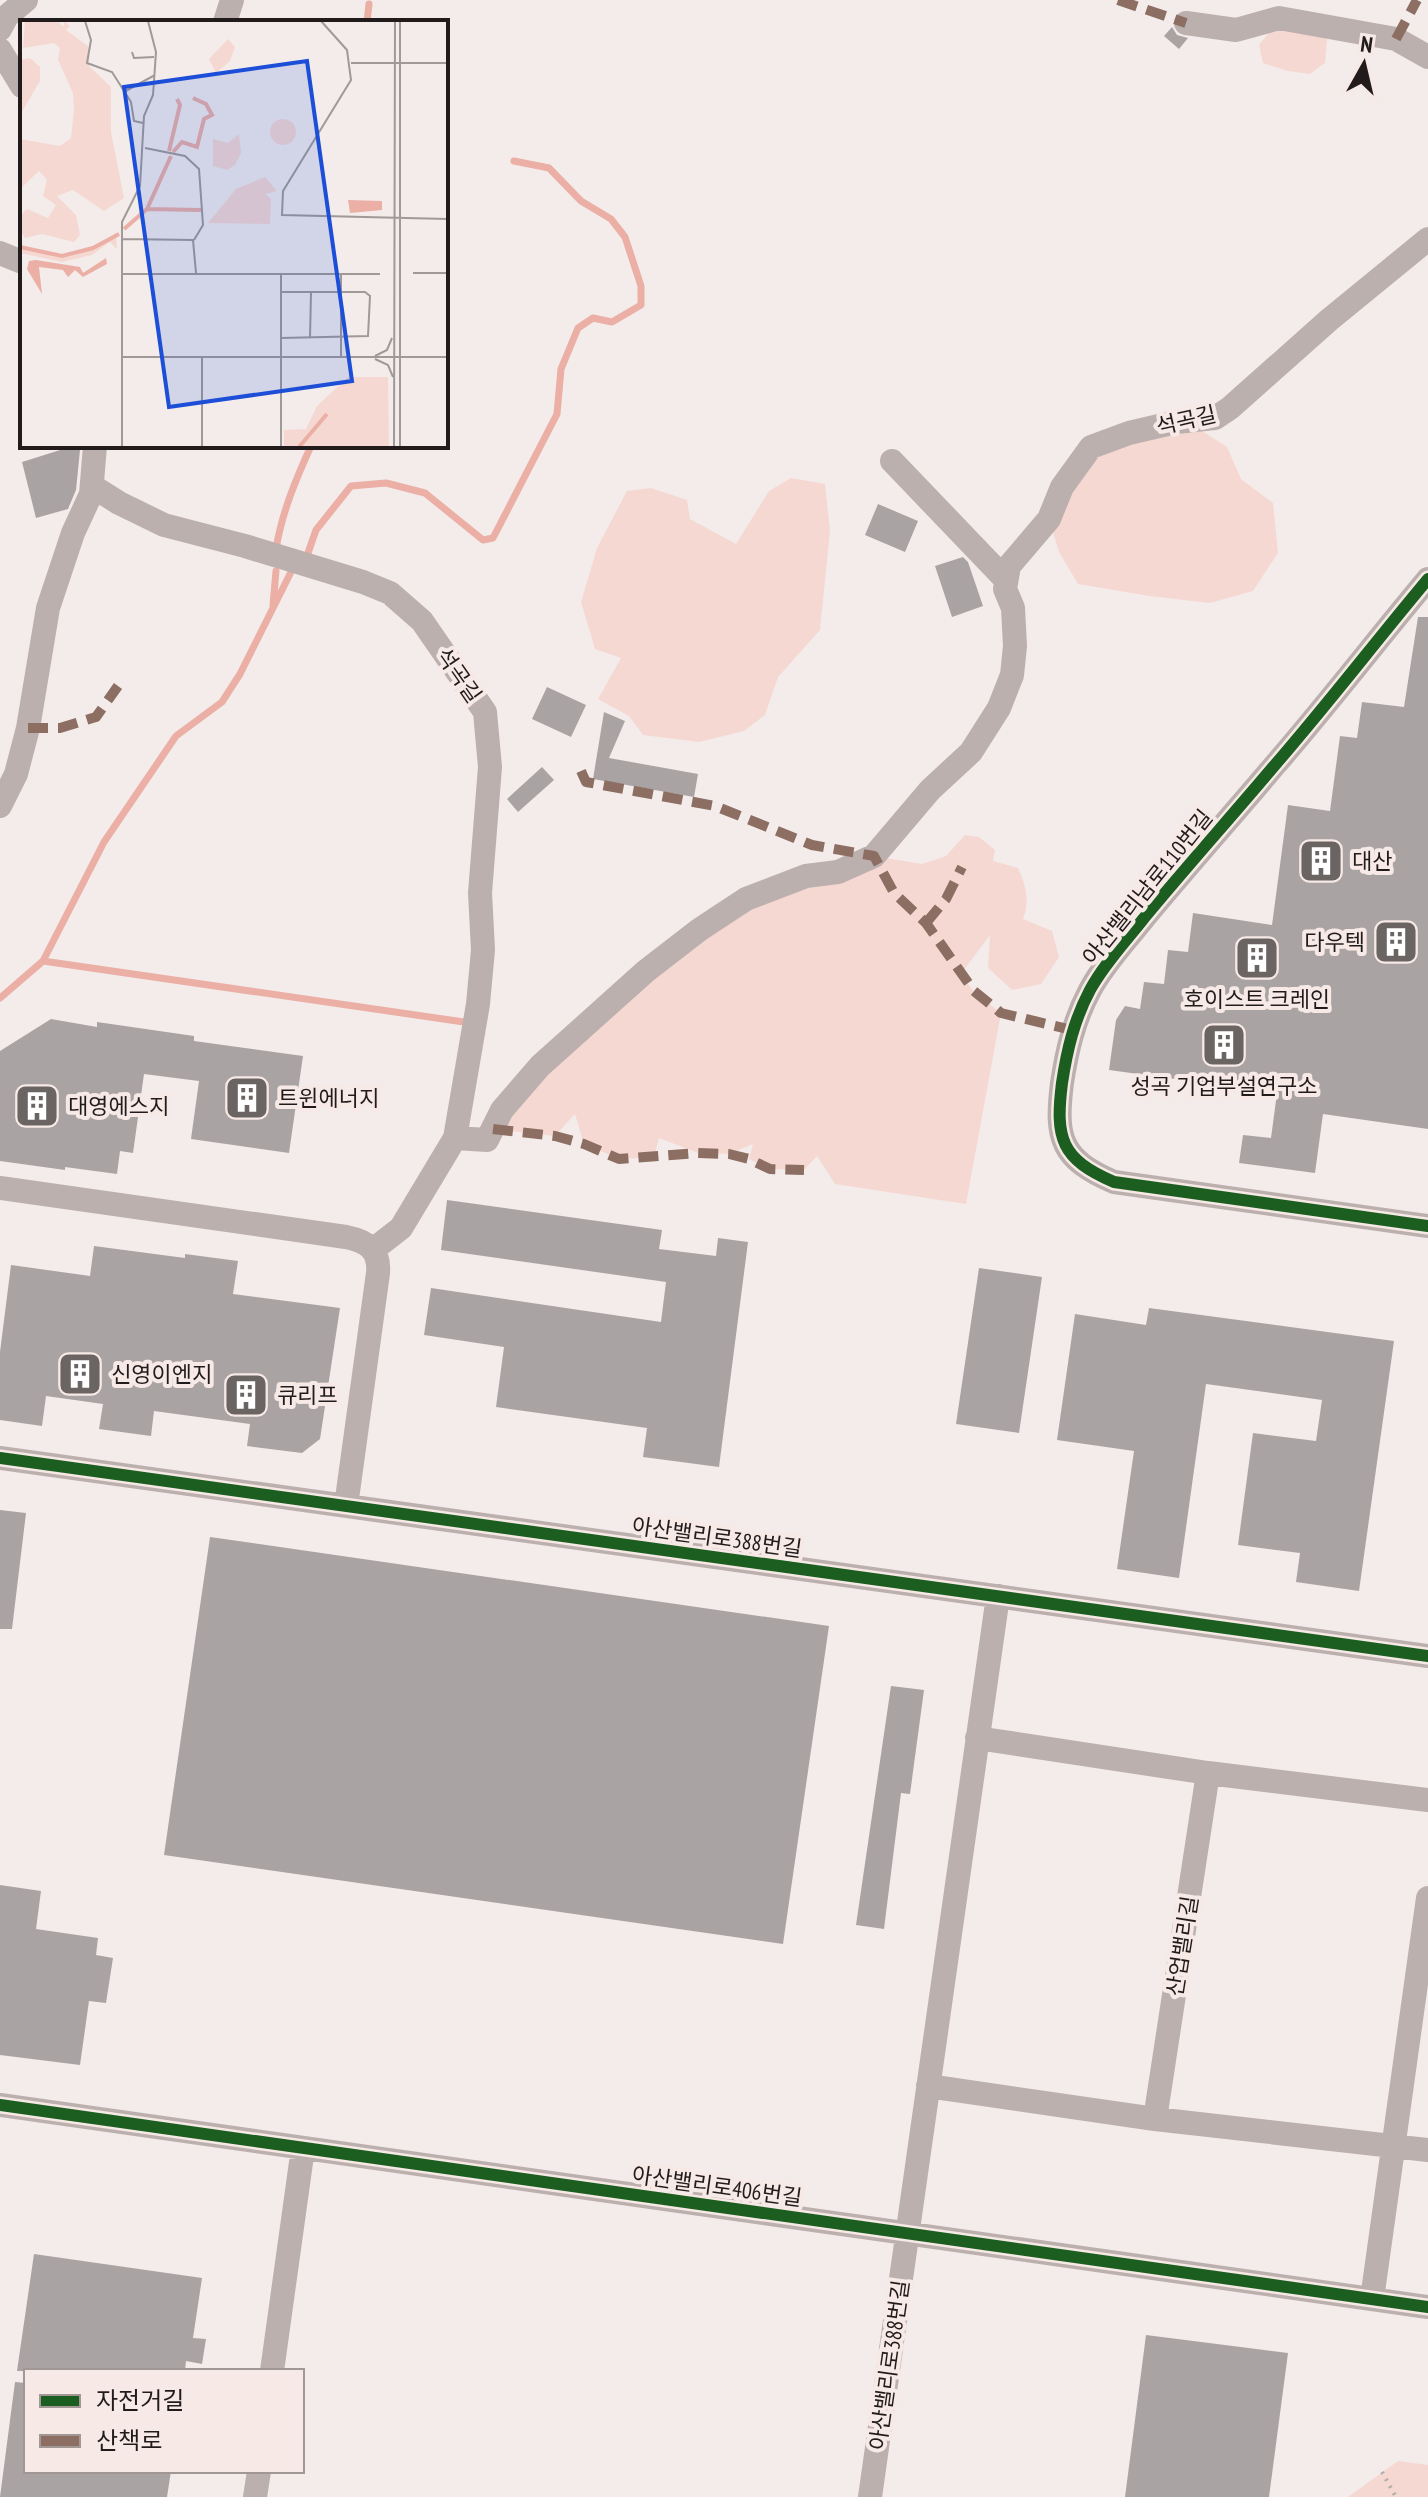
<svg xmlns="http://www.w3.org/2000/svg" width="1428" height="2497" viewBox="0 0 1428 2497" font-family="'PT Sans Narrow','Noto Sans KR',sans-serif">
	<style>
		.green { fill: #f6d8d2 }
		.lines { fill: none; stroke-linecap: round; stroke-linejoin: round }
		.stream { stroke: #ebafa5; stroke-width: 7 }
		.building { fill: #a9a4a3 }
		.path { stroke: #b2aba9; stroke-width: 4; stroke-dasharray: 2 6; stroke-linecap: butt }
		.minor { stroke: #bcb0ae; stroke-width: 24 }
		.quiet { stroke: #8d6e63; stroke-width: 10; stroke-dasharray: 20 10; stroke-linecap: butt }
		.cycleway-casing { stroke: #f7e9e6; stroke-width: 17 }
		.cycleway { stroke: #1b5e20; stroke-width: 12 }
		.labels { text-anchor: middle; stroke-width: 8; stroke-linejoin: round; paint-order: stroke }
		.street-label { font-size: 22px; fill: #211c1b; stroke: #f7e9e6 }
		.poi-label { font-size: 22px; fill: #211c1b; stroke: #f7e9e6; text-anchor: start }
		.inset-river { fill: none; stroke: #ebafa5; stroke-width: 4 }
		.inset-road { fill: none; stroke: #9f9997; stroke-width: 2 }
		.view { fill: #1d4ed8; fill-opacity: 0.15; stroke: #1d4ed8; stroke-width: 4 }
		.inset-edge { fill: none; stroke: #211c1b; stroke-width: 4 }
	</style>
	<rect width="100%" height="100%" fill="#f3ecea"/>
	<path class="green" d="M1286,25L1327,39L1325,63L1310,74L1288,71L1263,63L1259,45L1271,30Z
		M1196,427L1227,447L1241,479L1273,503L1278,553L1253,591L1210,603L1149,596L1078,584L1059,552L1049,519L1091,447Z
		M791,478L825,484L830,531L820,630L778,677L765,715L744,731L699,742L643,735L629,716L598,699L621,658L595,649L581,602L597,548L627,491L651,488L687,500L690,519L736,544L769,491Z
		M965,835L979,837L995,850L993,861L1018,868C1026,887 1030,900 1023,919L1052,931L1059,957L1041,984L1012,990L988,968L990,935L961,974L974,992L1001,1013L966,1204L835,1184L817,1156L804,1170L770,1169L749,1159L753,1144L729,1154L698,1153L659,1138L654,1157L619,1159L584,1144L575,1114L555,1136L493,1129L502,1110L699,930L874,856L922,864L946,856Z
		M1398,2461L1428,2465V2497H1348Z"/>
	<g class="lines">
		<path class="stream" d="M367,22L369,4
			M276,549C282,512 296,479 311,446
			M308,553L316,530L351,486L386,483L425,493L483,540L493,538L557,414L561,369L578,328L593,318L612,322L641,305V286L625,237L611,219L581,201L549,168L514,161
			M273,605L276,571
			M43,961L464,1022
			M0,998L43,961L104,842L176,736L222,702L240,674L291,572"/>
	</g>
	<path class="building" d="M1172,27L1177,35L1188,38L1179,49L1164,36Z
		M73,446L80,450L76,490L68,509L36,518L22,462Z
		M878,504L918,521L905,552L865,535Z
		M963,557L968,562L983,606L952,617L935,566Z
		M1418,617H1428V1129L1323,1114L1315,1173L1239,1163L1243,1135L1271,1138L1277,1093L1109,1070L1116,1020L1125,1006L1140,1009L1144,982L1164,984L1168,950L1188,952L1193,913L1272,925L1288,805L1330,811L1340,736L1357,738L1362,702L1404,707Z
		M547,687L586,705L571,737L532,719Z
		M604,712L625,721L609,758L698,774L694,797L593,779Z
		M542,767L554,780L518,812L507,799Z
		M51,1019L97,1027V1022L194,1036V1041L303,1056L289,1153L191,1139L199,1081L144,1074L133,1153L120,1151L117,1174L65,1167V1170L0,1161V1051Z
		M447,1200L662,1230L659,1249L716,1256L718,1238L748,1242L719,1467L643,1457L647,1428L496,1407L504,1347L424,1335L431,1288L661,1322L666,1282L441,1250Z
		M94,1246L185,1258V1254L238,1261L233,1294L340,1308L320,1439L302,1453L247,1446L250,1424L154,1411L151,1436L99,1429L103,1404L46,1396L42,1426L0,1420V1352L11,1265L90,1276Z
		M979,1268L1042,1277L1019,1433L956,1424Z
		M1149,1308L1394,1341L1359,1591L1296,1582L1300,1553L1238,1545L1253,1433L1316,1441L1322,1400L1206,1384L1179,1578L1117,1569L1134,1451L1057,1440L1075,1314L1146,1325Z
		M0,1510L26,1513L12,1629H0Z
		M210,1537L829,1626L783,1944L164,1855Z
		M891,1686L924,1690L910,1794L901,1793L884,1929L856,1925Z
		M0,1885L41,1891L36,1929L98,1938L96,1955L113,1958L106,2003L89,2001L80,2065L0,2055Z
		M34,2254L202,2278L193,2338L206,2339L202,2364L186,2361L185,2371H17Z
		M1146,2335L1288,2353L1269,2497H1125Z
		M15,2382L26,2383V2471H171L167,2497H0Z"/>
	<g class="lines">
		<path class="path" d="M1382,2472L1396,2497"/>
		<path class="minor" d="M225,22L232,0
			M1186,23L1236,30L1279,18L1396,39L1428,57
			M0,29L7,16L26,0
			M0,50L22,86
			M0,253L22,262
			M892,461L1006,580
			M92,486L119,503L164,525L245,546L363,582L390,593L422,621L485,712L490,767L480,893L483,950L478,1004L455,1138L401,1228L374,1249
			M1428,579C1376,641 1327,705 1274,766C1231,817 1187,866 1144,918C1126,941 1104,964 1090,990C1074,1020 1067,1050 1062,1083C1055,1139 1061,1159 1114,1182L1428,1226
			M0,806L16,774L28,728L48,608L73,533L91,494L95,446
			M455,1138L487,1140L502,1110L540,1066L646,971L699,930L746,899L806,876L838,872L874,856L930,790L971,752L999,708L1012,675L1015,646L1013,608L1005,589L1009,566L1049,519L1062,487L1091,447L1129,433L1176,422L1215,418L1230,408L1329,320L1428,239
			M0,1188L346,1237C367,1241 380,1250 378,1273L346,1506
			M0,1458L1428,1656
			M977,1738L1208,1773L1428,1800
			M928,2086L1155,2119L1428,2150
			M0,2105L1428,2307
			M1155,2119L1208,1773
			M1372,2299L1428,1898
			M272,2371L303,2148
			M255,2497L259,2471
			M870,2497L998,1596"/>
		<path class="quiet" d="M1118,0L1186,23
			M1396,39L1417,0
			M28,728H60L96,717L118,686
			M581,771L586,782L715,806L812,845L874,856L894,893L926,923L974,991L1001,1013L1072,1030
			M926,923L946,899L962,867
			M493,1129L555,1136L584,1144L619,1159L698,1153L729,1154L749,1159L770,1169L804,1170"/>
		<g class="cycleway-casing">
			<path id="cycleway" d="M1428,579C1376,641 1327,705 1274,766C1231,817 1187,866 1144,918C1126,941 1104,964 1090,990C1074,1020 1067,1050 1062,1083C1055,1139 1061,1159 1114,1182L1428,1226
				M0,1458L1428,1656
				M0,2105L1428,2307"/>
		</g>
		<use href="#cycleway" class="cycleway"/>
	</g>
	<defs>
		<g id="building-square" transform="scale(2.3)"><rect x="-9" y="-9" width="18" height="18" rx="4" fill="#6a6563" stroke="#f7e9e6"/><path d="M-4-6H4V6H1V3H-1V6H-4ZM-2.5-4.3h1.7v1.8h-1.7ZM.8-4.3h1.7v1.8H.8ZM-2.5-1h1.7V.8h-1.7ZM.8-1h1.7V.8H.8Z" fill="#fff"/></g>
	</defs>
	<g fill-rule="evenodd">
		<use href="#building-square" x="1321" y="861"/>
		<use href="#building-square" x="1396" y="942"/>
		<use href="#building-square" x="1257" y="958"/>
		<use href="#building-square" x="1224" y="1045"/>
		<use href="#building-square" x="247" y="1098"/>
		<use href="#building-square" x="37" y="1106"/>
		<use href="#building-square" x="80" y="1374"/>
		<use href="#building-square" x="246" y="1395"/>
	</g>
	<g class="labels">
		<g class="street-label">
			<text transform="translate(1186 420) rotate(-13)" y="8">석곡길</text>
			<text transform="translate(459 675) rotate(55)" y="8">석곡길</text>
			<text transform="translate(1147 887) rotate(-51)" y="8">아산밸리남로110번길</text>
			<text transform="translate(717 1537) rotate(8)" y="8">아산밸리로388번길</text>
			<text transform="translate(1182 1946) rotate(-81)" y="8">산업밸리길</text>
			<text transform="translate(717 2186) rotate(8)" y="8">아산밸리로406번길</text>
			<text transform="translate(889 2365) rotate(-82)" y="8">아산밸리로388번길</text>
		</g>
		<g class="poi-label">
			<text x="1352" y="869">대산</text>
			<text x="1365" y="950" text-anchor="end">다우텍</text>
			<text x="1257" y="1007" text-anchor="middle">호이스트 크레인</text>
			<text x="1224" y="1094" text-anchor="middle">성곡 기업부설연구소</text>
			<text x="278" y="1106">트윈에너지</text>
			<text x="68" y="1114">대영에스지</text>
			<text x="111" y="1382">신영이엔지</text>
			<text x="277" y="1403">큐리프</text>
		</g>
	</g>
	<g transform="translate(20 20)">
		<rect width="428" height="428" fill="#f3ecea"/>
		<path d="M5,1H38L43,7L45,1L50,6L46,10L69,27V46L91,67V112L104,178L84,191L53,170L37,176L56,195L60,215L54,222L22,214L5,218L0,210L1,195L7,189L28,198L36,185L23,176L27,160L19,151L0,169V119L40,126L51,118L54,90L53,73L38,40L40,28L34,23L3,28ZM208,19L215,27L210,41L196,53L189,39ZM10,38L20,47V61L0,95V40ZM250 112a13 13 0 1 1 26 0a13 13 0 1 1-26 0ZM219,114L221,133L215,145L207,150L193,146V119L208,123ZM245,157L257,171L245,174L251,179L250,204L188,203L216,169ZM96,213L97,229L90,222L72,235L42,242L0,233L2,227L43,235L74,227ZM328,357H368L369,427H264V410L286,409L297,386Z" fill="#f6d8d2"/>
		<path d="M328,180L362,181V190L330,193ZM86,238L87,244L63,257L55,250L48,257L43,250L19,247L22,274L7,249L9,241L16,240L60,247L63,253Z" fill="#ebafa5"/>
		<path class="inset-river" d="M149,131L160,85L157,79M153,132L162,122L177,127L184,99L192,95L186,84L173,78M127,189L181,190M104,209L127,189L151,136M0,227L42,236L73,228L99,214M279,427L307,394"/>
		<path class="inset-road" d="M0,1V31M65,1L71,20L67,43L92,52L111,82L114,101L123,103M301,1L327,30L331,60L263,171L262,195L428,199M112,32L114,38L134,37M331,43H428M104,72L135,55M125,128L165,136L179,149L183,205L174,220M102,219L173,220L176,253M393,253H428M103,254H360M321,254V337M261,272H345L350,276L348,316L261,318M290,318L291,272M355,336L367,330L372,318M102,337H428M182,338V427M355,339L368,345L373,357M102,427V202L120,166L124,96L133,75L136,32L128,1M261,427V254M374,427L375,1M380,427V1"/>
		<path class="view" d="M287,41L332,361L149,387L104,67Z"/>
		<rect width="428" height="428" class="inset-edge"/>
	</g>
	<rect x="24" y="2369" width="280" height="104" fill="#f7e9e6" stroke="#a19795" stroke-width="2"/>
	<rect x="40" y="2395" width="40" height="12" fill="#1b5e20" stroke="#a19795" stroke-width="2"/>
	<text x="96" y="2409" font-size="24" fill="#211c1b">자전거길</text>
	<rect x="40" y="2435" width="40" height="12" fill="#8d6e63" stroke="#a19795" stroke-width="2"/>
	<text x="96" y="2449" font-size="24" fill="#211c1b">산책로</text>
	<g transform="translate(1364 64) rotate(8)" stroke="#f7e9e6" stroke-width="6" paint-order="stroke">
	<path d="M0-6L14 30L0 20L-14 30Z" fill="#211c1b"/>
	<text y="-12" font-size="22" font-weight="bold" text-anchor="middle" fill="#211c1b">N</text>
	</g>
</svg>
